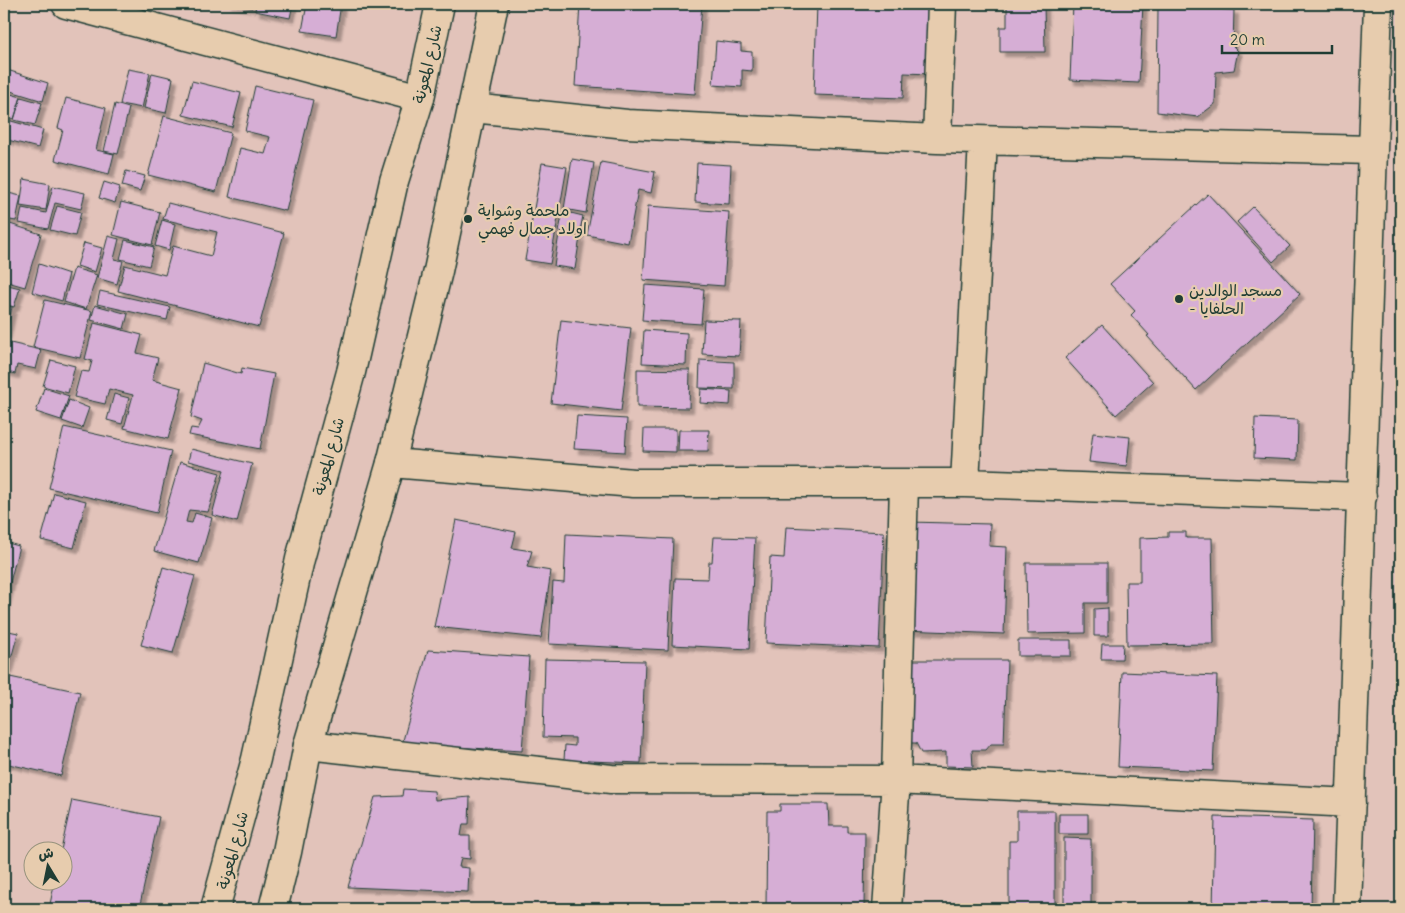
<svg xmlns="http://www.w3.org/2000/svg" width="1405" height="913" viewBox="0 0 1405 913" font-family="Delius,'Playpen Sans Arabic',sans-serif">
	<style>
		.building { fill: #d6aed5; stroke: #1f3d34; filter: url(#shadow) }
		.lines { fill: none; stroke-linecap: round; stroke-linejoin: round }
		.street-casing { stroke: #1f3d34; stroke-width: 31 }
		.highway-casing { stroke: #1f3d34; stroke-width: 31 }
		.street { stroke: #e7ccae; stroke-width: 28 }
		.highway { stroke: #e7ccae; stroke-width: 28 }
		.poi-dot { fill: #1f3d34; stroke: #e7ccae; stroke-width: 2 }
		.labels { text-anchor: middle; stroke-width: 4.5; stroke-linejoin: round; paint-order: stroke }
		.street-label { font-size: 16px; fill: #1f3d34; stroke: #e7ccae }
		.poi-label { font-size: 16px; fill: #1f3d34; stroke: #e7ccae; text-anchor: start }
	</style>
	<defs>
		<filter id="shadow"><feDropShadow dx="4.5" dy="4.5" stdDeviation="1" flood-color="#0004"/></filter>
	</defs>
	<rect width="100%" height="100%" fill="#e2c3ba"/>
	<filter id="ink" filterUnits="userSpaceOnUse"><feTurbulence type="fractalNoise" baseFrequency=".02" numOctaves="2"/><feDisplacementMap in="SourceGraphic" scale="10" xChannelSelector="R" yChannelSelector="G"/><feConvolveMatrix kernelMatrix="1 2 1 2 8 2 1 2 1" color-interpolation-filters="sRGB"/></filter>
	<g filter="url(#ink)">
		<path class="building" d="M227,4H253L252,8Z
			M256,4H293L290,18L255,11Z
			M307,4H341L336,36L302,31Z
			M580,4H702L695,94L575,86Z
			M817,4H933L931,74L904,73L903,98L814,95Z
			M1007,4H1044L1045,52H1000V27H1007Z
			M1073,4H1143L1139,83L1070,80Z
			M1158,7L1234,10L1233,46L1238,51L1234,70L1216,72L1215,104L1198,117L1157,112Z
			M716,41L741,44V51L752,52V71L742,70V87L713,85Z
			M4,69L48,83L43,101L4,89Z
			M128,69L150,73L142,108L120,104Z
			M152,73L173,78L166,113L144,108Z
			M192,81L241,93L232,127L183,115Z
			M255,86L313,100L286,211L229,197L240,148L265,154L270,137L245,131Z
			M4,92L21,97L14,119L4,116Z
			M21,97L42,103L35,125L14,120Z
			M66,98L106,108L96,150L114,154L109,174L55,160L63,130L58,128Z
			M115,104L129,108L118,154L104,151Z
			M164,116L231,133L216,192L148,175Z
			M4,119L43,130L38,148L4,139Z
			M572,159L594,163L586,213L564,209Z
			M601,162L655,172L651,193L638,190L628,243L587,235Z
			M542,163L567,167L550,264L525,260Z
			M697,163L731,165L729,204L695,202Z
			M126,171L145,176L140,191L122,186Z
			M24,179L50,184L46,210L20,206Z
			M104,182L120,187L115,203L99,198Z
			M53,186L85,193L81,209L55,203L48,229L19,223L22,208L46,213Z
			M4,192L21,196L16,221L4,219Z
			M1208,194L1300,294L1196,390L1147,336L1149,335L1131,315L1135,311L1110,284Z
			M121,202L160,212L152,245L113,235Z
			M168,203L284,233L259,327L118,291L125,265L165,275L173,246L211,256L217,232L163,219Z
			M57,206L81,212L75,236L50,230Z
			M648,206L729,212L724,286L643,280Z
			M1253,207L1290,246L1273,262L1237,222Z
			M563,211L583,216L579,235L559,231Z
			M162,220L175,224L169,250L155,246Z
			M4,222L41,234L25,287L4,281Z
			M559,234L580,237L575,269L554,266Z
			M108,236L119,239L114,259L123,261L117,284L97,278Z
			M125,240L154,247L149,266L120,259Z
			M84,243L102,248L95,272L77,266Z
			M39,264L69,274L62,301L32,292Z
			M74,268L97,275L86,309L64,302Z
			M4,284L20,288L14,307L4,304Z
			M645,285L704,289L701,324L642,320Z
			M100,291L170,307L167,320L97,304Z
			M45,300L92,311L80,358L33,347Z
			M4,305L12,307L6,335L4,334Z
			M95,305L128,314L124,329L91,320Z
			M561,320L631,328L621,411L551,403Z
			M704,320L741,321L739,356L702,354Z
			M94,323L142,335L137,353L158,358L152,380L182,388L168,439L124,428L133,395L109,389L105,404L74,397L81,371L89,372L92,361L85,359Z
			M1102,325L1153,382L1116,415L1065,358Z
			M644,330L687,333L686,365L642,363Z
			M6,342L41,350L36,369L17,365L15,374L4,371Z
			M51,360L75,366L68,393L43,386Z
			M700,360L734,362V389L699,388Z
			M203,363L241,374L242,368L274,374L260,449L189,435L191,428L198,429L202,421L191,417Z
			M637,369L690,370L689,408L637,407Z
			M44,388L69,396L61,420L36,412Z
			M701,389L731,391L730,405L700,403Z
			M114,394L129,398L122,424L107,420Z
			M69,400L89,408L82,428L62,421Z
			M577,416L627,419L625,452L574,449Z
			M1255,418L1298,420L1297,460L1254,458Z
			M64,427L171,451L157,513L49,488Z
			M644,429H676V452L643,451Z
			M679,430H709L708,451H678Z
			M1093,433L1130,437L1127,466L1089,462Z
			M191,449L252,464L237,522L212,515L224,470L188,461Z
			M180,462L220,473L208,512L189,510L186,522L192,523L195,513L212,518L199,563L154,551Z
			M54,493L86,501L74,548L41,540Z
			M456,520L516,532L512,548L532,551L527,567L551,571L541,638L434,627Z
			M909,522L990,524L989,546L1007,547L1004,634L905,630Z
			M786,527L884,532L879,648L766,643L770,557L784,558Z
			M1168,532H1186V538H1212L1214,644L1127,645L1126,582H1140V538L1168,537Z
			M566,534L673,539L668,650L549,644L553,582L564,583Z
			M714,537L755,538L749,649L672,645L675,578L708,579L709,562H712Z
			M4,542L19,546L4,607Z
			M1026,563H1107V603H1085V633L1027,634Z
			M163,567L195,576L173,653L141,645Z
			M1108,608V636H1094V609Z
			M4,630L18,633L8,670L4,669Z
			M1018,640H1071V656H1018Z
			M1102,644H1123L1122,659H1101Z
			M428,650L529,657L522,751L402,744Z
			M545,659L645,661L641,763L564,760L565,745L575,746V738L543,737Z
			M906,660H1007L1004,744H991L986,750H972L973,767L946,766V752L921,753L916,743H908Z
			M1122,672L1217,676L1213,771L1118,767Z
			M10,677L80,692L61,776L4,763V703Z
			M403,789L434,791L435,800L470,797L469,824H463L461,836H470V859L461,858L459,867L469,868L468,892L348,887L375,797L402,796Z
			M72,800L159,817L139,909H49L55,880H62L61,850Z
			M780,804H828L829,826H847V832H865L864,909H766L767,811H780Z
			M1017,811H1055V909H1009V841H1017Z
			M1059,814H1088V834H1059Z
			M1215,817L1313,820L1311,909H1213Z
			M1064,838L1091,839V909H1064Z"/>
		<g class="lines">
			<g class="street-casing">
				<path id="street" d="M66,4L420,98
					M472,108L627,124L937,139L1371,150
					M937,139L942,4
					M391,463L634,483H965L1362,497
					M965,483L983,141
					M308,745L611,779L896,780L1351,803
					M887,909L896,780L904,484
					M1347,909L1378,4"/>
			</g>
			<g class="highway-casing">
				<path id="highway" d="M215,909L256,759L300,559L351,372L394,181L420,98L440,4
					M273,909L287,852L308,745L391,463L438,271L494,4"/>
			</g>
			<use href="#street" class="street"/>
			<use href="#highway" class="highway"/>
		</g>
	</g>
	<g class="poi-dot">
		<circle cx="468" cy="219" r="5"/>
		<circle cx="1179" cy="299" r="5"/>
	</g>
	<g class="labels">
		<g class="street-label">
			<text transform="translate(427 64) rotate(-77)" y="6">شارع المعونة</text>
			<text transform="translate(328 456) rotate(-75)" y="6">شارع المعونة</text>
			<text transform="translate(232 850) rotate(-75)" y="6">شارع المعونة</text>
		</g>
		<g class="poi-label">
			<text x="478" y="216">ملحمة وشواية<tspan x="478" dy="18">اولاد جمال فهمي</tspan></text>
			<text x="1189" y="296">مسجد الوالدين<tspan x="1189" dy="18">- الحلفايا</tspan></text>
		</g>
	</g>
	<rect width="1405" height="913" fill="none" stroke="#e7ccae" stroke-width="20"/>
	<rect x="10" y="10" width="1385" height="893" fill="none" stroke="#1f3d34" stroke-width="2" filter="url(#ink)"/>
	<g transform="translate(48 866) rotate(350)"><circle r="24" fill="#e7ccae" stroke="#97937d"/>
	<path d="M0-4L9 19L0 12L-9 19Z" fill="#1f3d34"/>
	<text y="-8" font-size="14" font-weight="bold" text-anchor="middle" fill="#1f3d34">ش</text>
	</g>
	<path d="M1222 45v8h110v-8" fill="none" stroke="#1f3d34" stroke-width="2.5"/>
	<text x="1230" y="45" font-size="15" fill="#1f3d34" stroke="#e7ccae" stroke-width="4" paint-order="stroke">20 m</text>
</svg>
